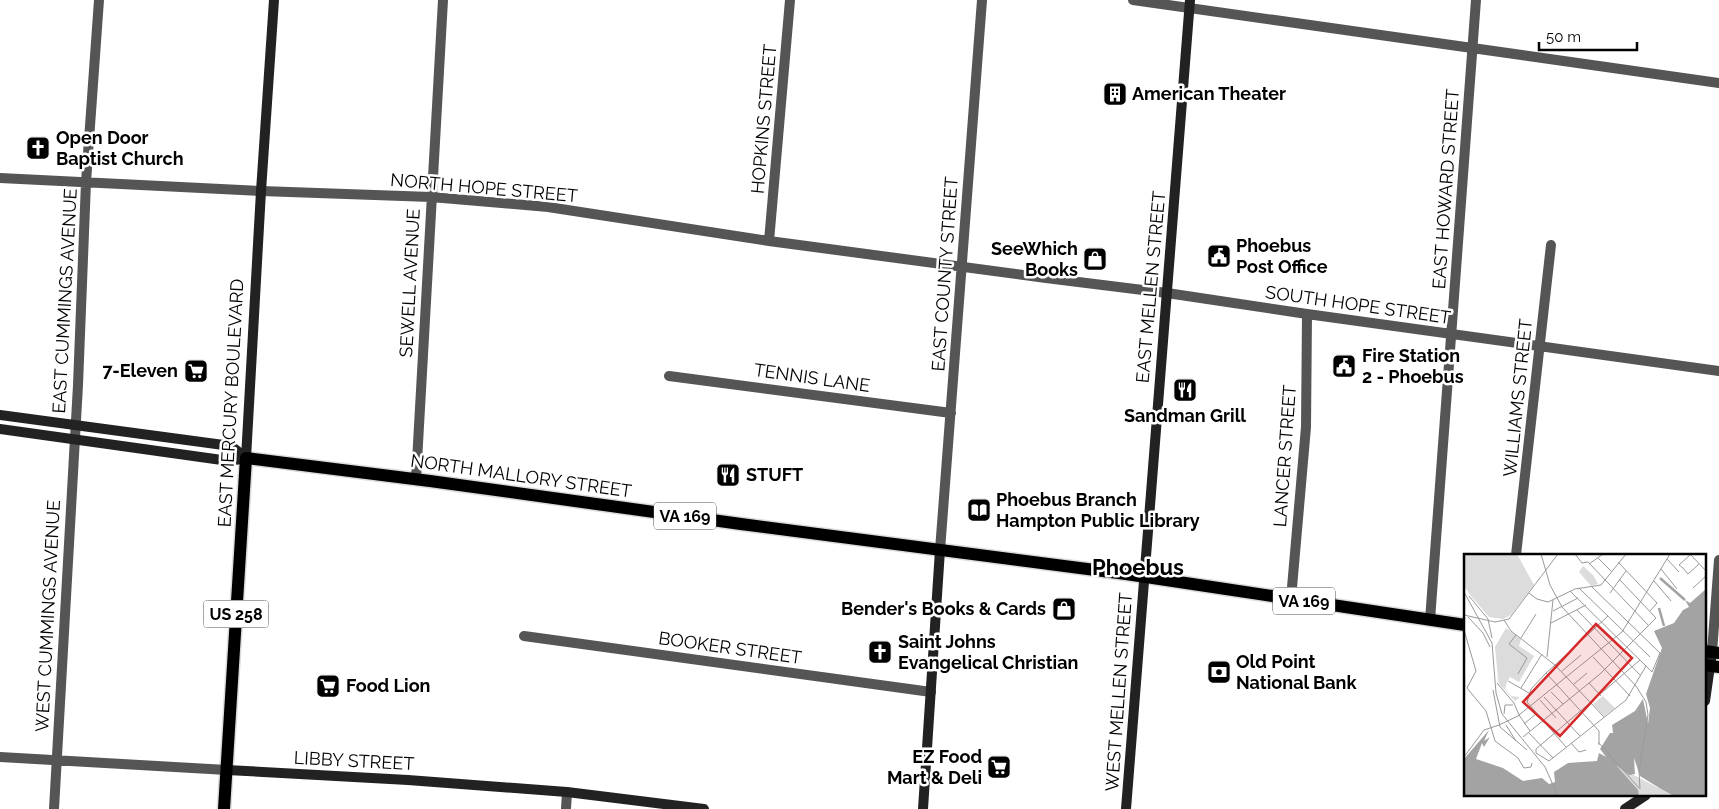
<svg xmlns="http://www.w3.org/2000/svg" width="1719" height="809" viewBox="0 0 1719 809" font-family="Raleway,sans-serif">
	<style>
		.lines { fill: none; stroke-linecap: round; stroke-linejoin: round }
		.primary-casing { stroke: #dbdbdb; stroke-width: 15 }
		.street { stroke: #555; stroke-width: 10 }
		.secondary { stroke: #222; stroke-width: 10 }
		.primary { stroke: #000; stroke-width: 12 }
		.labels { text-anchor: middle; stroke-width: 5; stroke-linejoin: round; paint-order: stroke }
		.shield { fill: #fff; stroke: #4c4c4c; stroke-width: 1 }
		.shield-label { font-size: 16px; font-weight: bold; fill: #000 }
		.poi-label { font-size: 18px; font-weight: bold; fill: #000; stroke: #fff; text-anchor: start }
		.street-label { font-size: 18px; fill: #000; stroke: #fff }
		.district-label { font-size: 22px; font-weight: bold; fill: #000; stroke: #fff }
		.inset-river { fill: none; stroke: #a3a3a3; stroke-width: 2.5 }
		.inset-road { fill: none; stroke: #999; stroke-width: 1 }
		.view { fill: #d62828; fill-opacity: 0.15; stroke: #d62828; stroke-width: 2.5 }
		.inset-edge { fill: none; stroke: #000; stroke-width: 2.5 }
	</style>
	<rect width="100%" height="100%" fill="#fff"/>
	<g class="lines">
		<g class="primary-casing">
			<path id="primary" d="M1705,651L1719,653
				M1705,665L1719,667
				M224,809L246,458L430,481L741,524L1126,574L1465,625"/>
		</g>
		<path class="street" d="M1133,0L1719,83
			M0,178L261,191L431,197L548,207L769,241L1046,278L1167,293L1307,314L1719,371
			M769,241L790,0
			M669,376L951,413
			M416,479L443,0
			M940,550L982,0
			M1516,555L1551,245
			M1291,599L1306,427L1307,314
			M1430,620L1476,0
			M524,636L931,692
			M1712,652L1719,560
			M0,757L227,770
			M54,809L78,385L86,182L99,0
			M566,809L567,792"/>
		<path class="secondary" d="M0,415L231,446L246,458
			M0,429L229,461L246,458
			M246,458L261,191L274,0
			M1705,701L1712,652
			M227,770L408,780L567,792L704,809
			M923,809L940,550
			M1126,809L1190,0
			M1625,809L1646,795"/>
		<use href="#primary" class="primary"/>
	</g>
	<defs>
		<g id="building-square" transform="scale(1.25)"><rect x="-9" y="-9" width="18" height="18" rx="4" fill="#000" stroke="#fff"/><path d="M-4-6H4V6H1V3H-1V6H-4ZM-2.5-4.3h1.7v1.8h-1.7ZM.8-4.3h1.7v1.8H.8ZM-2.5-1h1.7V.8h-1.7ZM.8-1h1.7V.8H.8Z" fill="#fff"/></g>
		<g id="church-square" transform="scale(1.25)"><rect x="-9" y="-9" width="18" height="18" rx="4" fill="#000" stroke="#fff"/><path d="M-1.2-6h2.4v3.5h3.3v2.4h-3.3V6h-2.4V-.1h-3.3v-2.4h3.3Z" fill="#fff"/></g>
		<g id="civic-square" transform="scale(1.25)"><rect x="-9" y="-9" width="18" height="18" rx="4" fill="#000" stroke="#fff"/><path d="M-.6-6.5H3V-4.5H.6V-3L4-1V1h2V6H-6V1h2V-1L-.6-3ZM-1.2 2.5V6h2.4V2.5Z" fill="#fff"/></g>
		<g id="shop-square" transform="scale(1.25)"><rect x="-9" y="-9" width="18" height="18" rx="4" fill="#000" stroke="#fff"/><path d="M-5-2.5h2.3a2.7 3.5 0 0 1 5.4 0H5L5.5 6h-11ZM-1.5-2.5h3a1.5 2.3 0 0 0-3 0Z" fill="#fff"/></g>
		<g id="supermarket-square" transform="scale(1.25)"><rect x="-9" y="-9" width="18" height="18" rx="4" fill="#000" stroke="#fff"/><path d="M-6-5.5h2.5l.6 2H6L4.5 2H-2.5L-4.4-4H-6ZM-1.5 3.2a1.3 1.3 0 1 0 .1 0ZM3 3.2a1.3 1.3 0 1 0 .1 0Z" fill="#fff"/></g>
		<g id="restaurant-square" transform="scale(1.25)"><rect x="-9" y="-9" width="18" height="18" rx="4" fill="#000" stroke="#fff"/><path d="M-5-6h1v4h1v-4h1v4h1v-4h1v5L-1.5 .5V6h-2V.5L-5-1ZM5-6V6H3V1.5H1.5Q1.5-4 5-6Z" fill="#fff"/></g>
		<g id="library-square" transform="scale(1.25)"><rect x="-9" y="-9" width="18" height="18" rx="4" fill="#000" stroke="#fff"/><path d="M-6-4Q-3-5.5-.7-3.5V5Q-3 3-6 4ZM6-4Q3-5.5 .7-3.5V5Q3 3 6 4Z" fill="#fff"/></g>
		<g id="bank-square" transform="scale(1.25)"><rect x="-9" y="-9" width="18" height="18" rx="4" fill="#000" stroke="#fff"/><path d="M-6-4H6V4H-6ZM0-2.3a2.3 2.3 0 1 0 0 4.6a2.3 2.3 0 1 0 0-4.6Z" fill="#fff"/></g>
	</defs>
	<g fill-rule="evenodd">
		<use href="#building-square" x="1115" y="94"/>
		<use href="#church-square" x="38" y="148"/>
		<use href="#civic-square" x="1219" y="256"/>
		<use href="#shop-square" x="1095" y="259"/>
		<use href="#civic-square" x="1344" y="366"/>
		<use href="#supermarket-square" x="196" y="371"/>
		<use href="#restaurant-square" x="1185" y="390"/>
		<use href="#restaurant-square" x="728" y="475"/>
		<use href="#library-square" x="979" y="510"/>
		<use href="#shop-square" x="1064" y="609"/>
		<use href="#church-square" x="880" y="652"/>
		<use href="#bank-square" x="1219" y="672"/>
		<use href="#supermarket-square" x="328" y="686"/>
		<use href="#supermarket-square" x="999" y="767"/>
	</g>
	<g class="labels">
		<g class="shield">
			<rect x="654" y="502.5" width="62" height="27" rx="4"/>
			<rect x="1273" y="587.5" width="62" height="27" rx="4"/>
			<rect x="203.5" y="600.5" width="65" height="27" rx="4"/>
		</g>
		<g class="shield-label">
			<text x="685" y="522">VA 169</text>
			<text x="1304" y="607">VA 169</text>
			<text x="236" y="620">US 258</text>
		</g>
		<g class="poi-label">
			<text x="1132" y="100">American Theater</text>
			<text x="56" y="144">Open Door<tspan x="56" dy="21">Baptist Church</tspan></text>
			<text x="1236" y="252">Phoebus<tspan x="1236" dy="21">Post Office</tspan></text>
			<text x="1078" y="255" text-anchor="end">SeeWhich<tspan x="1078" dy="21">Books</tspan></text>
			<text x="1362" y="362">Fire Station<tspan x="1362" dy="21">2 - Phoebus</tspan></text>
			<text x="178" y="377" text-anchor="end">7-Eleven</text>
			<text x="1185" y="422" text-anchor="middle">Sandman Grill</text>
			<text x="746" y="481">STUFT</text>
			<text x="996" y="506">Phoebus Branch<tspan x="996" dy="21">Hampton Public Library</tspan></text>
			<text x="1046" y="615" text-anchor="end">Bender's Books &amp; Cards</text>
			<text x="898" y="648">Saint Johns<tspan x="898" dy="21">Evangelical Christian</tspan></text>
			<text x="1236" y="668">Old Point<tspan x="1236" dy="21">National Bank</tspan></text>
			<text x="346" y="692">Food Lion</text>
			<text x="982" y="763" text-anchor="end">EZ Food<tspan x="982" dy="21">Mart &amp; Deli</tspan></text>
		</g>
		<g class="street-label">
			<text transform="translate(764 119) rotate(-85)" y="6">HOPKINS STREET</text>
			<text transform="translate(484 188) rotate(5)" y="6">NORTH HOPE STREET</text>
			<text transform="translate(1446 189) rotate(-86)" y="6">EAST HOWARD STREET</text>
			<text transform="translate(945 274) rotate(-86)" y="6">EAST COUNTY STREET</text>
			<text transform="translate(410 283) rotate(-87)" y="6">SEWELL AVENUE</text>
			<text transform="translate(1151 287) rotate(-85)" y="6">EAST MELLEN STREET</text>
			<text transform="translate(65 301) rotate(-87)" y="6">EAST CUMMINGS AVENUE</text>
			<text transform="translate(1358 305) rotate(8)" y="6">SOUTH HOPE STREET</text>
			<text transform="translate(812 378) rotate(8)" y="6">TENNIS LANE</text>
			<text transform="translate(1518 398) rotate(-84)" y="6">WILLIAMS STREET</text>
			<text transform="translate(231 403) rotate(-87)" y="6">EAST MERCURY BOULEVARD</text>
			<text transform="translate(1285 456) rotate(-86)" y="6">LANCER STREET</text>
			<text transform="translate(521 476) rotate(8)" y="6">NORTH MALLORY STREET</text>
			<text transform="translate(48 616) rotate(-87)" y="6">WEST CUMMINGS AVENUE</text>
			<text transform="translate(730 648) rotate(8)" y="6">BOOKER STREET</text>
			<text transform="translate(1119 692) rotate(-86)" y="6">WEST MELLEN STREET</text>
			<text transform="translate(354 761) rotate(3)" y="6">LIBBY STREET</text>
		</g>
		<g class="district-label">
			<text x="1138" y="575">Phoebus</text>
		</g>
	</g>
	<g transform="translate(1464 554)">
		<rect width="242" height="242" fill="#fff"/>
		<path d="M0,0H53L70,31L47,61L39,65L25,63L7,42L0,32ZM119,12L129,21L134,30L127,32L115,18ZM42,74L57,85L55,92L70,102L55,128L46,123L43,128L41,135L47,142L56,143L51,147L35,130L34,125L31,93ZM139,142L151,154L140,162L129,150ZM151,210L164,218L210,242H163Z" fill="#dcdcdc"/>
		<path d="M242,35V242H210L197,235L176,222L170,204L171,220L165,221L152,211L174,236L175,242H0V205L25,176L20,187L26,183L20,193L18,189L12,205L39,214L59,227L78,224L85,230L91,228L90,218L104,209L133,207L135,199L142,203L136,195L146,179H149L148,171L171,157L179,145L184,170L186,154L182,140L198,94L190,77L210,69L219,56L225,53L221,46L226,49Z" fill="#a3a3a3"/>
		<path class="inset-river" d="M196,24L221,46M195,54L200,72"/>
		<path class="inset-road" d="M77,0L86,31L98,53L172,132L182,148L184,161L175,217L176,235M111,0L118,9L124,8L185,72M226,0L243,18M226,1L215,11L219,14L224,20L235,10M134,4L147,17M203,5L215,18M154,8L193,49L186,57M125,10L139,0M197,15L213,35M190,27L207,47M115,34L186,103M229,34L243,21M106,37L188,118L196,99L128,33M0,38L28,89L32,139L38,160L81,213L94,242M65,39L73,45L84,48L111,35L137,31L162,0M146,39L162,17M5,42L24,65L28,84M113,56L177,122M89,57L114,44M0,61L31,68L45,65L94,0M4,63L19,79L26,93M40,66L47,77L91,111L82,119L135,177V191M87,69L122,51M0,76L12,117L3,134M52,81L45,90L63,104L54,120M57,84L72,60M83,103L89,46M129,103L166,142M98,117L117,101M82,119L67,135L63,148L102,193M44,127L65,139M33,129L50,149L55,161M125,129L137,142M110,130L123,119M3,134L22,157L31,187L54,204L60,214L67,213L68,209M57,134L78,100M29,136L36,173L63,196M87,138L99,150M80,143L116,182M76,146L92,164M40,160L41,151H49M55,161L66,177M55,161L158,78L206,0M140,163L91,111L144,62M60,170L72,160M35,171L56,161M42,171L52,187M64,178L89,204M59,183L136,120L192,64L155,25M134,188L175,234M107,189L115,198L122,196M0,203L20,176L35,171M85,207L72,199V195L176,106M85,207L162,146L182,112"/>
		<path class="view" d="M132,70L168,104L96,182L59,148Z"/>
		<rect width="242" height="242" class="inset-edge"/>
	</g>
	<path d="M1539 42v8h98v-8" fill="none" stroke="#000000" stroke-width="2.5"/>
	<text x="1546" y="42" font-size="15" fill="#000000" stroke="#ffffff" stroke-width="4" paint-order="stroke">50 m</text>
</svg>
